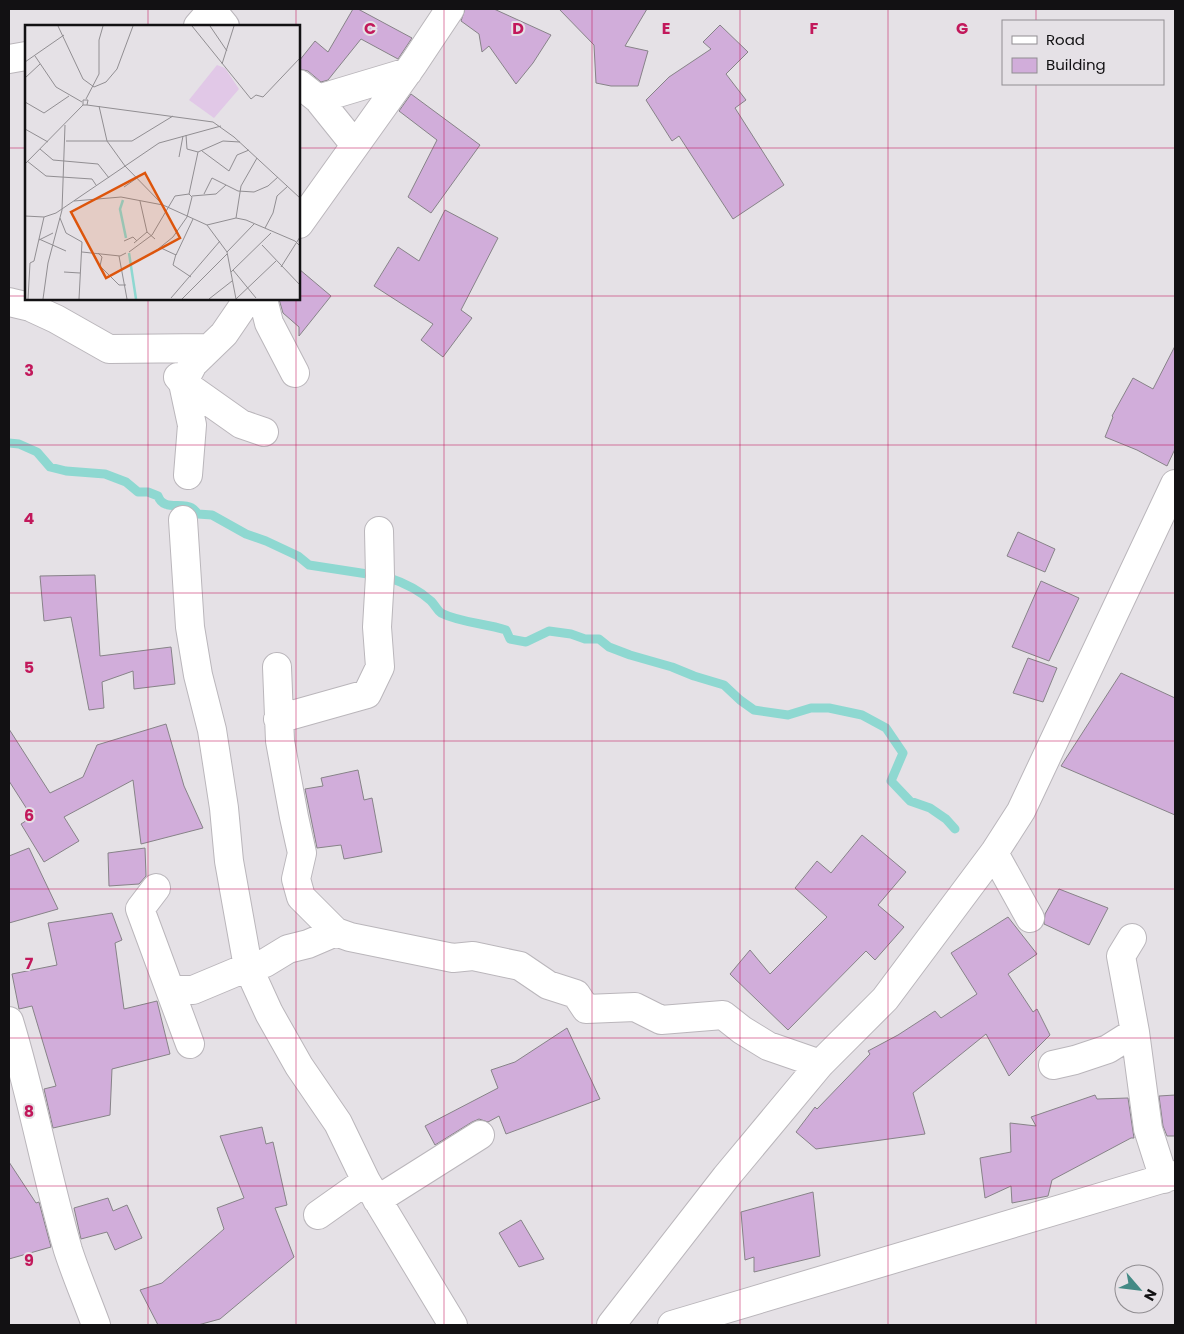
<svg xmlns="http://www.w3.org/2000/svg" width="1184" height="1334" viewBox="0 0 1184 1334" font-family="Poppins,sans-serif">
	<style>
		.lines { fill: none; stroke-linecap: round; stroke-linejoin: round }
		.stream { stroke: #8ed8d1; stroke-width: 9 }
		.building { fill: #d1adda; stroke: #878388 }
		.minor-casing { stroke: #bab6bb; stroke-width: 30 }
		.minor { stroke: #fff; stroke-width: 28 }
		.grid { fill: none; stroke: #c2185b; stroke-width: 1; stroke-opacity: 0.55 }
		.inset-river { fill: none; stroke: #8ed8d1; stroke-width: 2.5 }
		.inset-road { fill: none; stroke: #918e92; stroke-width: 1 }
		.view { fill: #dd550c; fill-opacity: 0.15; stroke: #dd550c; stroke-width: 2.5 }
		.inset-edge { fill: none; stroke: #121113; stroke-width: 2.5 }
		.grid-label { font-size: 16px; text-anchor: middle; font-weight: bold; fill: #c2185b; stroke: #e5e1e6; stroke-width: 4; stroke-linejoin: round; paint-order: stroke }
	</style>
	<rect width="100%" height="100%" fill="#e5e1e6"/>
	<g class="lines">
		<path class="stream" d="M9,443L19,444L37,452L50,467L66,471L105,474L126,482L138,492H148L158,496C163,511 181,502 192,508C194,509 196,512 198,514L212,515L246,534L266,541L298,556L309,565L387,577C402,582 419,590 431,601C435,605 437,610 441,613C461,623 485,623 506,630L510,639L526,642L549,631L571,634L585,639H599L609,647L630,655L672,667L694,676L724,685L740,700L754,710L788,715L811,708H829L862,715L886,728L903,753L891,781L910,801L930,808L946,819L955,829"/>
	</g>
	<path class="building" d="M353,9H358L412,38L398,59L361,39L328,80L321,82L308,71L299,69V61L315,41L328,52Z
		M465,9H494L551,35L533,63L516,84L489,46L482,52L479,34L461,21Z
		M559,9H647L625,46L648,51L638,86H611L596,83L594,45Z
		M720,25L748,52L726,74L746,100L735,108L784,185L733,219L679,136L672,141L646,100L669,77L711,49L703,42Z
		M411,94L480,145L431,213L408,197L437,140L399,111Z
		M445,210L498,238L461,310L472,318L443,357L421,340L433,324L374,286L398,247L419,261Z
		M299,269L331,296L299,336V327L283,313L279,299H299Z
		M1175,346V449L1167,466L1137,450L1105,437L1113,417L1112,416L1133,378L1153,389Z
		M1018,532L1055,549L1045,572L1007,556Z
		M95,575L100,656L171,647L175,684L134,689L133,671L102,682L104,708L89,710L71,617L44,621L40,576Z
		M1041,581L1079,598L1049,661L1012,647Z
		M1028,658L1057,668L1043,702L1013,693Z
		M1121,673L1175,698V815L1061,766Z
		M166,724L184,786L203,828L141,844L133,780L64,817L79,841L44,862L21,824L32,817L9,781V729L50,793L83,777L97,745Z
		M358,770L364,800L372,798L382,852L344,859L341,845L317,848L305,789L323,786L321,778Z
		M862,835L906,872L878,905L904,927L875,960L866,951L788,1030L730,974L750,950L770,974L827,917L795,888L817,861L831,873Z
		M29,848L58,909L9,923V856Z
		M145,848L146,876L139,884L109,886L108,853Z
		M1059,889L1108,908L1089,945L1044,924L1045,914Z
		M112,913L122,940L115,943L124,1009L157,1001L170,1054L112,1069L110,1115L53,1128L44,1089L56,1086L32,1006L19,1009L12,974L57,965L48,923Z
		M1008,917L1037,954L1008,974L1033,1012L1037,1009L1050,1035L1009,1076L986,1034L913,1093L925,1134L816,1149L796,1132L815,1107L817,1109L870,1054L868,1051L898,1035L935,1011L941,1018L977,994L951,953Z
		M567,1028L600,1099L506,1134L499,1116L488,1122L479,1119L472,1122L435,1145L425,1126L498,1088L491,1070L515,1062Z
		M1095,1095L1097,1099L1128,1098L1134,1138H1131L1052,1180L1048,1196L1012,1203L1011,1186L985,1198L980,1158L1011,1152L1010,1123L1036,1126L1031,1117Z
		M1175,1095V1136H1167L1163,1126L1159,1096Z
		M262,1127L266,1144L273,1142L287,1205L275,1208L294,1257L220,1319L198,1325H158L140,1290L162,1283L224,1229L217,1208L244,1198L220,1136Z
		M9,1162L36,1203L39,1202L51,1247L9,1259Z
		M813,1192L820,1256L754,1272V1257L745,1260L741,1212Z
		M108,1198L113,1211L127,1205L142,1238L115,1250L107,1232L81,1239L74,1208Z
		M521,1220L544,1259L519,1267L499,1233Z"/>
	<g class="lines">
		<g class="minor-casing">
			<path id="minor" d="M198,26L212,10L225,26
				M9,59L26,56
				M299,84L318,99L408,72
				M318,99L355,145
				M299,224L414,63L450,9
				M263,299L269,323L295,373
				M9,302L30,307L56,319L109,349L209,348
				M178,377L183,383L241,424L264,432
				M188,475L192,425L183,383L193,364L224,334L248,299
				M183,520L190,627L198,675L212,730L224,808L229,861L248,967L269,1013L299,1066L338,1123L366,1181L453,1325
				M277,667L280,741L294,817L302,853L296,879L301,897L336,932
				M278,719L367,694L380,667L377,627L380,576L379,531
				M994,853L1030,918
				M156,888L140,909L190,1044
				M1132,938L1121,956L1135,1032L1148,1129L1164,1179
				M171,990H193L248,967L265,963L288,949L308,944L336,932L350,937L453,958L473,956L520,966L548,985L576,994L586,1009L635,1007L661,1020L723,1015L742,1030L768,1046L820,1064
				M9,1021C32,1096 46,1174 68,1250C76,1275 87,1300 96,1325
				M1053,1065L1075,1060L1108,1049L1135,1032
				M377,1200L480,1135
				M318,1215L366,1181
				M611,1325L726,1177L820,1064L885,999L994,853L1021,811L1175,484
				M672,1325L1175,1175"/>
		</g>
		<use href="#minor" class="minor"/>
	</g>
	<path class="grid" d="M148,9V26M296,9V26M444,9V1325M592,9V1325M740,9V1325M888,9V1325M1036,9V21M1036,84V1325M9,148H26M299,148H1175M9,296H26M299,296H1175M148,299V1325M296,299V1325M9,445H1175M9,593H1175M9,741H1175M9,889H1175M9,1038H1175M9,1186H1175"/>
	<g transform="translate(25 25)">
		<rect width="275" height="275" fill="#e5e1e6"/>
		<path d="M192,40L200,43L214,64L189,93L164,75Z" fill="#e1c8e7"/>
		<path class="inset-river" d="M98,175L95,184L101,213M104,228L111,274"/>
		<path class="inset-road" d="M33,1L58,54L69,62M167,1L226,74L231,70L238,72L275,33M185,1L202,26M10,31L31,62L57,77M0,37L39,10M197,39L209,1M0,53L15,39M69,62L81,57L92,44L108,1M61,74L74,49V15L78,1M0,77L19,88L44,71M62,80L188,97L209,112L275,173M74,81L82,116L100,141L138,180L182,200L211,193L221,195L270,216L275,221M0,104L23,117M161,110L162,124L173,127M41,116H107L148,91M15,124L28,135L73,139L84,153M177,126L204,146L212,130L224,125M154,132L158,111M2,136L21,151L67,154L71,160M0,139L58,80H62L63,75H58V80M99,162L112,153M164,169L173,127L198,116L215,117M179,169L187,153L201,160M167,171L191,169L201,160L213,166L229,167L243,161L253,152M49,176L96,172L138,180M115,176L122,207L130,214M0,191L19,192L31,188L134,118L196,101M35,193L41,208L57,217L54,274M211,193L216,161L232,133M182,200L202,227L211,274M240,203L248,188L252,171L263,161M14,214L41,226M14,215L28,208M99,216L108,212L112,216M109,218L122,207M237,220L275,260M136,223L151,230L168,194M57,227L95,231L101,228M104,227L127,210L150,171L164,169L167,172L162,192L148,212L127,229M202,227L229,199M73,228L77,232L75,241L94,260H101M151,229L148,240L166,252M94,231L102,274M256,242L275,212M208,245L231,273M39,247L55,248M206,247L246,208M146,273L195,216M3,274L5,238L9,236L19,192M18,274L23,238L37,185L40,100M157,274L202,229M184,274L207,256M211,274L251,236"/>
		<path class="view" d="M120,148L155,213L81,253L46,187Z"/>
		<rect width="275" height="275" class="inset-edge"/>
	</g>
	<g class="grid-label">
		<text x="370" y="34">C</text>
		<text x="518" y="34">D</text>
		<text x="666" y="34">E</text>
		<text x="814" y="34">F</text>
		<text x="962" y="34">G</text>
		<text x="29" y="376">3</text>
		<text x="29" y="524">4</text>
		<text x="29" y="673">5</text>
		<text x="29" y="821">6</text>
		<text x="29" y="969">7</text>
		<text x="29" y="1117">8</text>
		<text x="29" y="1266">9</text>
	</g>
	<rect width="1184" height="1334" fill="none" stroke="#121113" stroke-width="20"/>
	<rect x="1002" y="20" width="162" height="65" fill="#e5e1e6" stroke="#918e92"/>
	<rect x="1012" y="36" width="25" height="8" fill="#ffffff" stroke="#918e92"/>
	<text x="1046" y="45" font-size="15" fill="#121113">Road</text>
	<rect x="1012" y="58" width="25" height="15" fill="#d1adda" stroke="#918e92"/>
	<text x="1046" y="70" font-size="15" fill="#121113">Building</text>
	<g transform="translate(1139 1289) rotate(118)"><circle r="24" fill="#e5e1e6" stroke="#918e92"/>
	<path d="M0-4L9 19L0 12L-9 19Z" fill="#438a85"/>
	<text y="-8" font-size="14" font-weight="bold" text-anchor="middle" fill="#121113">N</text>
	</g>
</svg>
